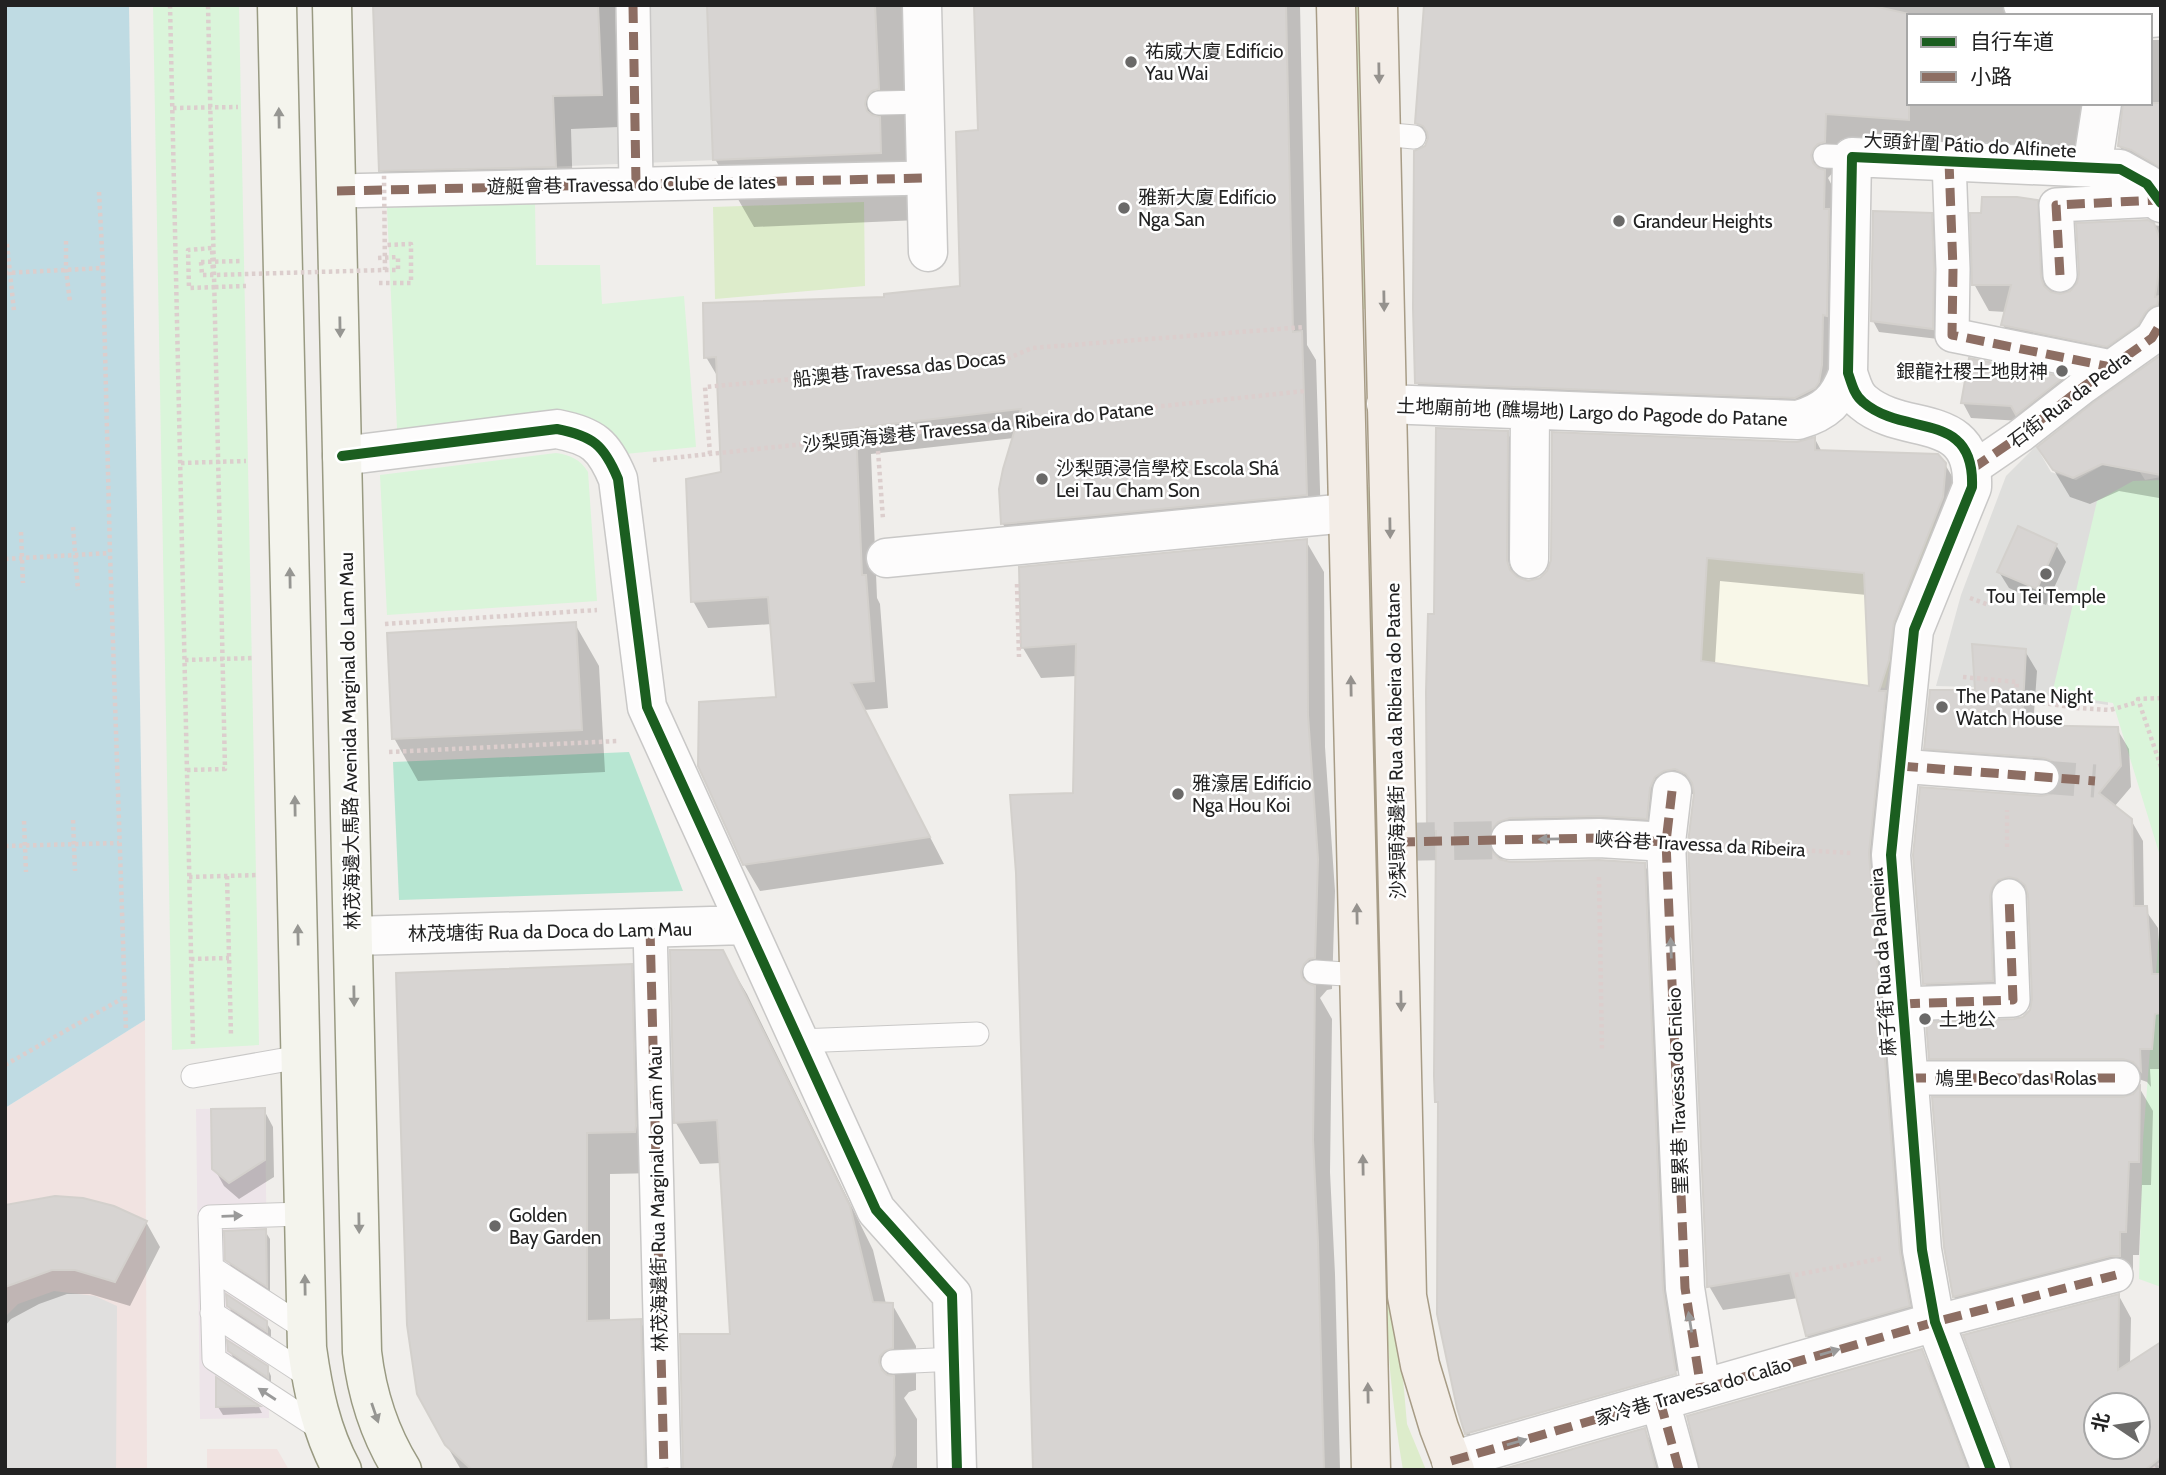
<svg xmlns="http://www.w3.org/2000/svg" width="2166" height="1475" viewBox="0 0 2166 1475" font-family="Cabin,'Noto Sans SC',sans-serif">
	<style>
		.residential { fill: #dfdedc }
		.commercial { fill: #f1e3e1 }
		.industrial { fill: #ede4e9 }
		.education { fill: #f8f7e8 }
		.religious { fill: #dededc }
		.grass { fill: #ddeccb }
		.park { fill: #daf5da }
		.pitch { fill: #b7e6d2 }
		.parking { fill: #e0dfde }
		.water { fill: #bfdbe3 }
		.shadow { fill: #0003; fill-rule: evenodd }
		.building { fill: #d7d4d2; stroke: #d3d0cc; stroke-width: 2; fill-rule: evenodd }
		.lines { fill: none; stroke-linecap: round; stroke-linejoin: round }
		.pedestrian-tunnel { stroke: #c7c5c3; stroke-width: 33; stroke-dasharray: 33 17; stroke-linecap: butt }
		.minor-tunnel { stroke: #c7c5c3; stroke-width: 38; stroke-dasharray: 38 19; stroke-linecap: butt }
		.service-casing { stroke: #c9c8c7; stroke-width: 25 }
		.pedestrian-casing { stroke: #c9c8c7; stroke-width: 36 }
		.minor-casing { stroke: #c9c8c7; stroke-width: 41 }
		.secondary-casing { stroke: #999a82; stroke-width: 41 }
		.primary-casing { stroke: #a79c86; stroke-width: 41 }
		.path { stroke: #dccecd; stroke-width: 4.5; stroke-dasharray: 3.5 3.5; stroke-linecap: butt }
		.service { stroke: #fdfcfc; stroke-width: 23 }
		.pedestrian { stroke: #fdfcfc; stroke-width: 33 }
		.minor { stroke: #fdfcfc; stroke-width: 38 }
		.secondary { stroke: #f4f4ed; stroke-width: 38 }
		.primary { stroke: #f3ede7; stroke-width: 38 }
		.path-bridge { stroke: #dccecd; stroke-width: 4.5; stroke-dasharray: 3.5 3.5; stroke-linecap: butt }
		.quiet { stroke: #8d6e63; stroke-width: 9; stroke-dasharray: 18 9; stroke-linecap: butt }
		.cycleway-casing { stroke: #fff; stroke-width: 15 }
		.cycleway { stroke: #1b5e20; stroke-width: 10 }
		.oneway { fill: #95928e }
		.oneway2 { fill: #969692 }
		.oneway3 { fill: #9a9a9a }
		.poi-dot { fill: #6a6968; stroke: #fff; stroke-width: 2.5 }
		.labels { text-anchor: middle; stroke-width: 5; stroke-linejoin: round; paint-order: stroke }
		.poi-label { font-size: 19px; fill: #222; stroke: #fff; text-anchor: start }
		.street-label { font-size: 19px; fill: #222; stroke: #fff }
	</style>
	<rect width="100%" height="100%" fill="#f0eeeb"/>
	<path class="residential" d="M373,5H875L881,153L379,174Z"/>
	<path class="commercial" d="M145,1020L147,1470H5V1108Z
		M207,1449H277L289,1470H207Z"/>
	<path class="industrial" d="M265,1108L269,1418L200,1419L196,1109Z"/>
	<path class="education" d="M1695,485L1943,497L1895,642L1885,688L1672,656Z"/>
	<path class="religious" d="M2036,446L2051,472L2076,480L2103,465L2140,472L2145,480L2161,477V491L2107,626L2108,705L2009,690V688L1936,686L1961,595L2006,476Z"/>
	<path class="grass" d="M1355,5H1361L1367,309H1362Z
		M864,202L865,286L715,299L713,207Z
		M1363,486L1370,487L1389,1217L1407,1424L1426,1470H1403C1380,1336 1382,1199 1378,1063C1373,871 1368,678 1363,486Z"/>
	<path class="park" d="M153,5H239L257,926L259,1045L172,1050Z
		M535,202L536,265H600L602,304L684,296L696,447L625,454L608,432L566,411L397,429L387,208Z
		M556,453C570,455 580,459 588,472L597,601L387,615L380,475Z
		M2161,480V859L2113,703L2052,694L2097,501L2133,481Z
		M2161,909V1287L2139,1279L2143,1140Z"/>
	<path class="pitch" d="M629,752L683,891L399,900L393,762Z"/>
	<path class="parking" d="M54,1291L95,1296L117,1306L116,1470H5V1317L18,1304Z"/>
	<path class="water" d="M5,5H129L145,1020L5,1108Z"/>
	<path class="shadow" d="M375,5H615L619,127L571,129L573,199L400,203L381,170Z
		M708,5H905L917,157L919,220L754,227L715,159Z
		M975,5H1300L1307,345L1316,360L1321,522L1018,551L1003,524L1014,438L871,454L877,598L880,604L888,708L864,710L944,864L760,891L744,864L778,699L772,624L708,628L693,601L723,473L719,379L706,357L886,299L962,287L980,131Z
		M1426,5H2161L2025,16H1909V103H2150V40H2161V184L2135,172L2119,145L2123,108L2110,109L2091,155L1840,140V169L1835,170L1828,178L1839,199L1826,418L1432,410L1417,383L1428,142L1417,123Z
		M2037,202L2053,229L2055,295L2071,293L2152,225L2161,226V341L2153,352H2019L2003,325L2006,312L1989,311L1974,284L1982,215Z
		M1931,214L1937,225L1938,339L1879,332L1873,321Z
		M2161,357V501L2159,498L2119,491L2090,504L2070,497L2040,447Z
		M1971,360L2063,379L2071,393L2021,421L1971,418L1963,403Z
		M1507,432L1521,457L1520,580L1528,583L1541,579L1797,444L1815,439L1822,452L1943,461L1959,488L1902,685L1923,1331L1821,1360L1807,1336L1798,1298L1723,1310L1709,1286L1695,795L1690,793L1660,843L1504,855L1502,861L1510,864H1644L1658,889L1684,1369L1470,1431V1435L1685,1373L1689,1398L1480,1458L1466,1434L1440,1106L1437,1101L1438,845L1429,830L1435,615ZM1720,581L1867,595L1871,688L1715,664Z
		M1306,541L1324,572L1325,747L1335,891L1332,989L1327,990L1320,998L1332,1019L1330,1172L1335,1274L1340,1470H1035L1074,795L1077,676L1041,678L1023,648Z
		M2056,545L2066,562L2046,605L2009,588L1999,572Z
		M575,624L599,666L605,772L418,781L394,738Z
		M2025,651L2037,671L2033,727L2117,729L2129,749L2131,787L2114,807L2131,820L2143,841L2144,908L2158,928L2161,970V1069H2150L2151,1087L2147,1082L2136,1078H1942L1931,1058L2024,1018L2031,1010L2034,999L2030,898L2021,896L2004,1001L1936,1004L1925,983L2041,798L2052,796L2059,789L2063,780L2057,778L1937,768L1926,748L1977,691Z
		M722,952L747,994L873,1250L886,1304H892L916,1346V1390L909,1392L904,1398L917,1419V1470H685L732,1335L721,1163L700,1164L676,1123Z
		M631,966L655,1008L658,1173L610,1174V1322L640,1321L664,1362L667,1470H461L446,1444Z
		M2140,1089L2153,1111L2151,1185H2142L2139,1255H2133V1279H2125L1968,1320L1954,1297L1945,1247L2134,1096Z
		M264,1110L273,1127L274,1177L239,1199L224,1186L214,1168Z
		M5,1208L146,1222L160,1247L130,1306L90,1294H67L39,1304L11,1319L5,1326Z
		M265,1231L270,1239V1293L232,1268L227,1259Z
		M2119,1296L2131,1318L2130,1364L2161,1344V1470H2014ZM2096,1405H2138V1447H2096Z
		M228,1305L266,1322L271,1330V1338L233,1314Z
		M230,1351L267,1367L271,1376V1384L234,1359Z
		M1921,1351L1934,1373L1970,1470H1702Z
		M218,1380L259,1407L262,1413L223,1415L218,1407Z
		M1644,1430L1657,1452L1662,1470H1506Z"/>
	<path class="building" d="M373,5H598L602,95L553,96L556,167L379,171Z
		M707,5H875L879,89L872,91L867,96L865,104L867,111L872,115L880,117L881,153L713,160Z
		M974,5H1286L1293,332L1302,331L1307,495L1001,524L999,489L1003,469L1021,409L856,428L862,575H866L874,681L851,683L930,837L743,865L698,766L699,702L776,697L768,597L691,602L686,479L721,472L716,357L704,358L703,303L884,297V294L960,286L956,132L978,130Z
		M1424,5H1869L1909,14V120L1826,114L1825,142L1818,144L1814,148L1811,155L1813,163L1818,168L1825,170L1824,209H1829L1827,316L1823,315L1822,365L1819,382L1815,388L1795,398L1415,383L1413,308L1414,151L1425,146L1428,138L1427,132L1423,126L1415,123Z
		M2123,103H2161V168L2131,150L2118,146Z
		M1982,197H2017L2038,200L2041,277L2044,286L2051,292L2060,294L2070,291L2077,283L2079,274L2076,223L2148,220L2154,223L2161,242V257L2155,297L2159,296L2157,305L2151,307L2145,313L2138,325L2107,347L2001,325L2011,285H1972L1970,213H1981Z
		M1873,211L1932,213L1934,269L1933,329L1871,321Z
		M2161,355V475L2102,464L2073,478L2053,470L2037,447L2094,402Z
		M1969,358L2064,377L2016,415L2011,406L1961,403Z
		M1436,428L1508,431L1507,560L1510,570L1517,577L1528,581L1540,578L1547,571L1551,560L1552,432L1797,442L1815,437V450L1938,454L1946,463L1943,497L1894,622L1889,660L1879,691H1886L1869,853L1900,1252L1910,1306L1806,1336L1790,1273L1707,1287L1688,843L1694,793L1692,783L1686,774L1675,769L1664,771L1655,777L1650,788L1647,819L1599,816L1510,818L1498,822L1491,830L1488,840L1492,852L1499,859L1510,862L1599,860L1645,863L1663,1289L1676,1374L1465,1434L1457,1408L1437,1314L1438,1102H1435L1434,1076L1436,831H1427L1426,692L1428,614H1434ZM1707,558L1864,573L1869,686L1701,661Z
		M2018,526L2057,544L2037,589L1997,572Z
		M1307,539L1308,715L1318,859L1315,958L1309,959L1304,964L1301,972L1302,978L1307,983L1315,986L1313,1140L1318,1242L1324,1470H1033L1016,873L1010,795L1073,793L1076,644L1021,648L1019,567Z
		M576,622L582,730L392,739L387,633Z
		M1972,644L2026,649L2022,725L2118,727L2121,766L2099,793L2132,819L2134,906H2147L2152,974H2161V1013L2155,1014L2152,1049H2140L2141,1071L2133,1062L2123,1059H1929L1926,1022L2014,1019L2023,1017L2030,1010L2032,999L2028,895L2025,885L2017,879L2009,877L1998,880L1992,888L1990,896L1993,981L1923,984L1913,855L1920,787L2041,796L2051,794L2057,788L2061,779L2059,768L2052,761L2044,758L1924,749L1930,690H1975Z
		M670,950H723L850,1206L873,1302L893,1303V1348L885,1351L880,1356L879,1362L882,1370L887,1375L894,1376L895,1455L890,1470H683L680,1334H730L717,1120L674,1123Z
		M632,964L636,1126L635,1132L587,1133V1321L641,1319L645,1470H472L445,1445L417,1394L407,1325L396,973Z
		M2140,1086L2139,1162H2129L2126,1232H2120V1256H2111L1953,1297L1944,1247L1932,1097H2123L2133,1094Z
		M265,1108V1160L229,1183L212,1169L211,1109Z
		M55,1196L83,1198L114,1206L147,1221L115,1282L75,1270H52L5,1287V1205Z
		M266,1229L267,1287L225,1260L224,1231Z
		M226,1294L267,1321V1332L227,1306Z
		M2119,1294L2118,1370L2161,1342V1457L2145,1470H2012L2011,1462L1963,1335ZM2096,1405H2138V1447H2096Z
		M227,1340L268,1366V1378L228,1351Z
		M1922,1349L1968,1470H1700L1687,1416Z
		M216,1377L260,1406L216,1407Z
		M1645,1428L1656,1470H1500Z"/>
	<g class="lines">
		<path class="pedestrian-tunnel" d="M2042,777L2095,781"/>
		<path class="minor-tunnel" d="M1397,842L1510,840"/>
		<g class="service-casing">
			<path id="service" d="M879,103L924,102
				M1381,134L1414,137
				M1825,156L1852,157
				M1315,972L1345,974L1358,980
				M799,1041L977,1034
				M193,1076L300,1057
				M303,1214L210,1217L214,1359L324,1431
				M212,1268L306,1329
				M212,1313L310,1377
				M893,1362L955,1359"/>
		</g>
		<g class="pedestrian-casing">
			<path id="pedestrian" d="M633,5L636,184
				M1949,161L1953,269L1952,335L2111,367
				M337,191L926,178
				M2060,275L2056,205L2158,200
				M1972,469L2020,436L2083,387L2152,338L2161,323
				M1900,766L2042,777
				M650,928L664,1470
				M1902,1004L2013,1000L2009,896
				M1908,1078H2123
				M1935,1322L2116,1275"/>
		</g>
		<g class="minor-casing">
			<path id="minor" d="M922,5L928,252
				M2023,5L2089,16
				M2117,16L2119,5
				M2150,18L2161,17
				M2092,168L2102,103
				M1386,404L1798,420C1826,412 1838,400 1848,373
				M342,456L557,429C593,436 604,445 618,479L647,707L876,1210L952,1295L957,1470
				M886,558L1347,513
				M1529,559L1530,410
				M1672,791L1666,842L1685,1288L1701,1389
				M1510,840L1599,838L1666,842
				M353,936L746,925
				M1660,1401L1679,1470
				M1451,1461L1935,1322
				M1991,1470L1935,1322L1922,1250L1891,855L1914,630L1972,487C1975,409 1905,438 1863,402C1854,395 1852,384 1848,373L1852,157L2120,169L2147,184L2161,203"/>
		</g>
		<g class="secondary-casing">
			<path id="secondary" d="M277,5L307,1348C313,1391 321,1431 342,1470
				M332,5L362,1352C367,1395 379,1433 402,1470"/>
		</g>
		<g class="primary-casing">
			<path id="primary" d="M1336,5L1371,1470
				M1378,5L1407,1296L1420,1365L1439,1428L1455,1470"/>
		</g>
		<path class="path" d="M170,5L193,1044
			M173,108L238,107
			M99,192L103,268L110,553L126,1031
			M66,241V270L70,302
			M7,244L14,311
			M378,258L398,257
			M201,262L242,261
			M201,262L202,275H213
			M385,270H398V257
			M5,273L103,268
			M379,283H411V244L385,245
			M215,287L246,286
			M877,437L883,519
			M710,454L705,387L1004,360L1032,348L1305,327
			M653,460L1305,391
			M181,463L246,461
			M73,527L78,590
			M21,532L23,583
			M5,559L110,553
			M1017,584L1019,657
			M1970,598L1989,605
			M385,624L597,610
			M185,660L254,658
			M1963,677L2017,682L2015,699L2077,708L2110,710L2138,702
			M2161,698L2138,699L2161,767
			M389,752L618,741
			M187,770L225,769L208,5
			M73,820L75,871
			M24,821L26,872
			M1707,845L1852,853
			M5,846L119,843
			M2007,847V810
			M227,876L231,1036
			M189,877L258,875
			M1599,877L1602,1051
			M191,959L229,958
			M5,1065L125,997
			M1795,1275L1884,1258
			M2153,1470L2161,1464"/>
		<use href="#service" class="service"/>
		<use href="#pedestrian" class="pedestrian"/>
		<use href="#minor" class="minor"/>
		<use href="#secondary" class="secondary"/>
		<use href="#primary" class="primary"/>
		<path class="path-bridge" d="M215,287L189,288L188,250L212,248L213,275L385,270L384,174"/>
		<path class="quiet" d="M633,5L636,184
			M1949,161L1953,269L1952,335L2111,367
			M337,191L926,178
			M2060,275L2056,205L2158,200
			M1972,469L2020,436L2083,387L2152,338L2161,323
			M1900,766L2095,781
			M1672,791L1666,842L1685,1288L1701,1389
			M1397,842L1599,838L1666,842
			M650,928L664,1470
			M1902,1004L2013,1000L2009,896
			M1908,1078H2123
			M1660,1401L1679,1470
			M1451,1461L1935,1322L2116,1275"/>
		<g class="cycleway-casing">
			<path id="cycleway" d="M342,456L557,429C593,436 604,445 618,479L647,707L876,1210L952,1295L957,1470
				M1991,1470L1935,1322L1922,1250L1891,855L1914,630L1972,487C1975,409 1905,438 1863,402C1854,395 1852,384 1848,373L1852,157L2120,169L2147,184L2161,203"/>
		</g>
		<use href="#cycleway" class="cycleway"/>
	</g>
	<defs><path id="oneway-solid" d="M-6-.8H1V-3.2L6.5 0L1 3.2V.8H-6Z" transform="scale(1.75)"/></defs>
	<g class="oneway">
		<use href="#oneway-solid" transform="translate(1379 73) rotate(89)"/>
		<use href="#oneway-solid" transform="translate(1384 301) rotate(89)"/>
		<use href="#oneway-solid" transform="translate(1390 528) rotate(89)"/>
		<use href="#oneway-solid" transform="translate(1351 686) rotate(-91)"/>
		<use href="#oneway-solid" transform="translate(1357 914) rotate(-91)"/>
		<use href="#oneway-solid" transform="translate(1401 1001) rotate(89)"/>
		<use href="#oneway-solid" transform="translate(1363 1165) rotate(-91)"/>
		<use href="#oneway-solid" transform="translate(1368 1393) rotate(-91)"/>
	</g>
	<g class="oneway2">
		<use href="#oneway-solid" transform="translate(279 118) rotate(-91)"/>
		<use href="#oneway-solid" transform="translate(340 327) rotate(89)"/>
		<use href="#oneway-solid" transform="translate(290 578) rotate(-91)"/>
		<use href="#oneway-solid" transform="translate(295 806) rotate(-91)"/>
		<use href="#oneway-solid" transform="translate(298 935) rotate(-91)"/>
		<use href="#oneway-solid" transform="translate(354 996) rotate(89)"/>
		<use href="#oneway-solid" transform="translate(359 1223) rotate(89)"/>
		<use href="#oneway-solid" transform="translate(305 1285) rotate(-91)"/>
		<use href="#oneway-solid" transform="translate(375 1413) rotate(71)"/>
	</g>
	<g class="oneway3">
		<use href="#oneway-solid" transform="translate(1549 839) rotate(179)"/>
		<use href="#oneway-solid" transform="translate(1671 948) rotate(-92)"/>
		<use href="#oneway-solid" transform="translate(232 1216) rotate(-2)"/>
		<use href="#oneway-solid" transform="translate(1690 1322) rotate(-99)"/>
		<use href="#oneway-solid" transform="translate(1830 1352) rotate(-16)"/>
		<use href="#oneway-solid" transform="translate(267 1394) rotate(-147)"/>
		<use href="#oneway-solid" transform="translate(1517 1442) rotate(-16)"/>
	</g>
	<g class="poi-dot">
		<circle cx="1131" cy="62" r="7"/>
		<circle cx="1124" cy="208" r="7"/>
		<circle cx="1619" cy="221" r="7"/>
		<circle cx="2062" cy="371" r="7"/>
		<circle cx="1042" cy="479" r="7"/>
		<circle cx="2046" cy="574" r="7"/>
		<circle cx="1942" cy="707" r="7"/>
		<circle cx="1178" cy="794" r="7"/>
		<circle cx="1925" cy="1019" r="7"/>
		<circle cx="495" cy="1226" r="7"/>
	</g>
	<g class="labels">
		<g class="poi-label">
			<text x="1145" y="58">祐威大廈 Edifício<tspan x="1145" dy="22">Yau Wai</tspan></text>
			<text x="1138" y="204">雅新大廈 Edifício<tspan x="1138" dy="22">Nga San</tspan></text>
			<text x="1633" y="228">Grandeur Heights</text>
			<text x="2048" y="378" text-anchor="end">銀龍社稷土地財神</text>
			<text x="1056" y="475">沙梨頭浸信學校 Escola Shá<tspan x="1056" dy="22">Lei Tau Cham Son</tspan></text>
			<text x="2046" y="603" text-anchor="middle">Tou Tei Temple</text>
			<text x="1956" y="703">The Patane Night<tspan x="1956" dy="22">Watch House</tspan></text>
			<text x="1192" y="790">雅濠居 Edifício<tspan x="1192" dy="22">Nga Hou Koi</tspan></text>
			<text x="1939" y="1026">土地公</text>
			<text x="509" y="1222">Golden<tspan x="509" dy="22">Bay Garden</tspan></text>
		</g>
		<g class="street-label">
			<text transform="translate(1970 145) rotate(3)" y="7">大頭針圍 Pátio do Alfinete</text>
			<text transform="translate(631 184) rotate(-1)" y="7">遊艇會巷 Travessa do Clube de Iates</text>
			<text transform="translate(899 368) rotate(-6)" y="7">船澳巷 Travessa das Docas</text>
			<text transform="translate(2069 399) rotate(-37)" y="7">石街 Rua da Pedra</text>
			<text transform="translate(1592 412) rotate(2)" y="7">土地廟前地 (醮場地) Largo do Pagode do Patane</text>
			<text transform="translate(978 426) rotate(-6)" y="7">沙梨頭海邊巷 Travessa da Ribeira do Patane</text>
			<text transform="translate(349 741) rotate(-91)" y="7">林茂海邊大馬路 Avenida Marginal do Lam Mau</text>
			<text transform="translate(1395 741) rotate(-91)" y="7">沙梨頭海邊街 Rua da Ribeira do Patane</text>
			<text transform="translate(1700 844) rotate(3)" y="7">峽谷巷 Travessa da Ribeira</text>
			<text transform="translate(550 931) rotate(-1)" y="7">林茂塘街 Rua da Doca do Lam Mau</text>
			<text transform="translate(1882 962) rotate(-94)" y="7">麻子街 Rua da Palmeira</text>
			<text x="2016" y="1085">鳩里 Beco das Rolas</text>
			<text transform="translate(1677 1091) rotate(-92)" y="7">罣累巷 Travessa do Enleio</text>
			<text transform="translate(657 1199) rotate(-91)" y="7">林茂海邊街 Rua Marginal do Lam Mau</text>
			<text transform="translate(1693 1391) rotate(-16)" y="7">家冷巷 Travessa do Calão</text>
		</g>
	</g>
	<rect width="2166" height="1475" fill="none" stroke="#222222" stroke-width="14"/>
	<rect x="1907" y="14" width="245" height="91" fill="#ffffff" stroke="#a7a7a7" stroke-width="2"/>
	<rect x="1921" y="37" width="35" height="10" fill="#1b5e20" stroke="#a7a7a7" stroke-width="2"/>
	<text x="1970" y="49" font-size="21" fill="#222222">自行车道</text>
	<rect x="1921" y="72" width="35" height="10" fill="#8d6e63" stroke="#a7a7a7" stroke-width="2"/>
	<text x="1970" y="84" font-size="21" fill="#222222">小路</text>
	<g transform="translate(2117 1426) rotate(283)"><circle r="33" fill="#ffffff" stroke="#a7a7a7" stroke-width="2"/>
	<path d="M0-5L12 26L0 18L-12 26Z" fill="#6a6968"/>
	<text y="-10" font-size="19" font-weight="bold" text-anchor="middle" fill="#222222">北</text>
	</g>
</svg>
